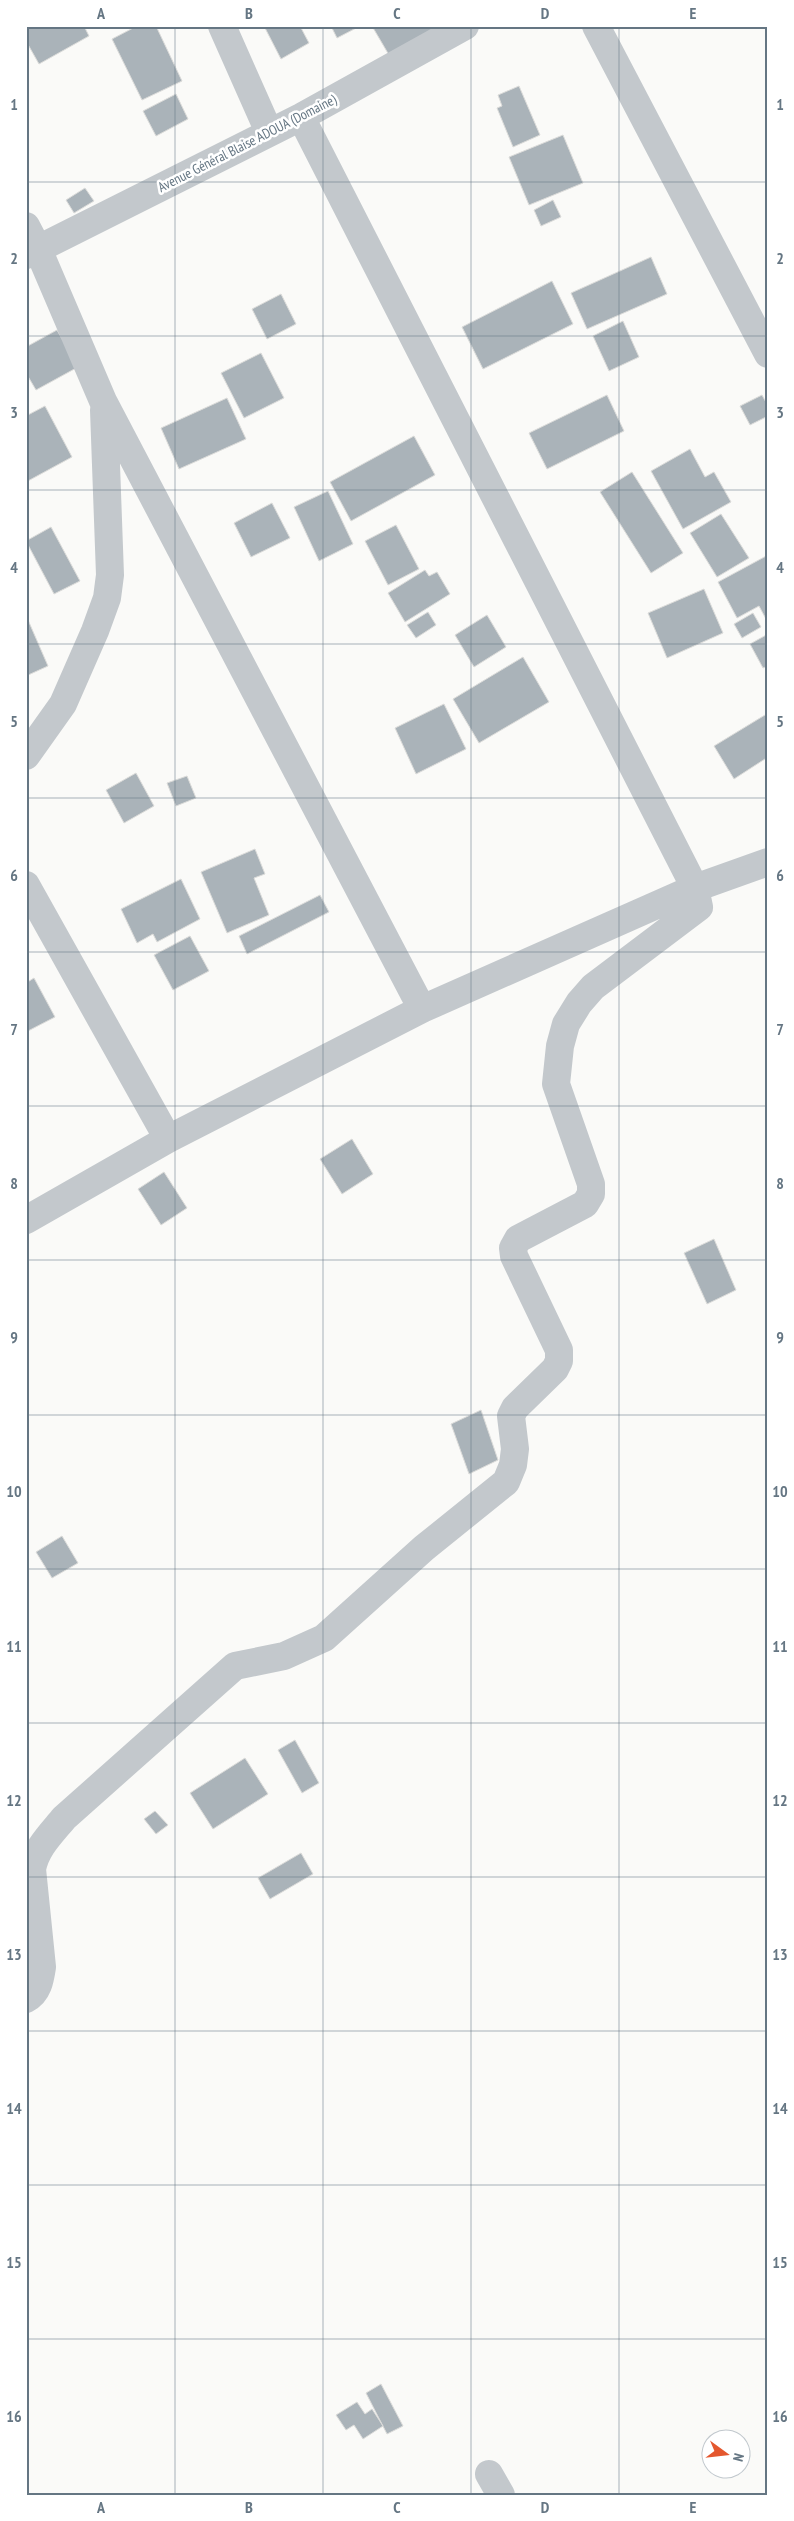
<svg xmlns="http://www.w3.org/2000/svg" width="794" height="2521" viewBox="0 0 794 2521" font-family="'PT Sans Narrow',sans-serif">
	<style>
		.building { fill: #aab3b9; stroke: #dcdcda }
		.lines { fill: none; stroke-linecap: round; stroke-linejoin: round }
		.street { stroke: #c3c8cc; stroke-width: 28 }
		.grid { fill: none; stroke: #657683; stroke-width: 1; stroke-opacity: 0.55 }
		.labels { text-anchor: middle; stroke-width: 5; stroke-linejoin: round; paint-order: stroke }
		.street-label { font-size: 14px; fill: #657683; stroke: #fff }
		.neatline { fill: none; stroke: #657683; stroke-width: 2 }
		.grid-label { font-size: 16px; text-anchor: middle; font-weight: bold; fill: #657683 }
	</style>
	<rect width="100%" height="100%" fill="#fafaf8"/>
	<path class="building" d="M26,26H84L89,36L39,64L26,41Z
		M137,26H156L182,81L142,100L112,39Z
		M264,26H300L309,43L281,59Z
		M331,26H360L337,38Z
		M372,26H438L389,55Z
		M519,86L540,135L513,147L497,108L502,106L498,95Z
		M176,94L188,119L156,136L143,111Z
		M563,135L583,183L529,205L509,157Z
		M85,188L94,201L74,213L66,200Z
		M553,200L561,217L541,226L534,210Z
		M651,257L667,294L587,329L571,293Z
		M552,281L573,324L483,369L462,327Z
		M281,294L296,324L267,339L252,309Z
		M623,321L639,357L609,371L593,336Z
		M57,330L78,367L36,390L26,373V347Z
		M261,353L284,398L244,418L221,373Z
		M607,395L624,431L547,469L529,433Z
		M762,395L768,406V416L750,425L740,406Z
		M227,398L246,439L179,469L161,428Z
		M45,406L72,457L26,482V416Z
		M414,436L435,475L351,521L330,482Z
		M690,449L705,477L714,472L731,502L683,529L651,471Z
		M632,472L683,553L651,573L600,492Z
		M328,491L353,544L319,561L294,507Z
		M272,503L290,538L251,557L234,523Z
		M721,514L749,558L717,577L690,533Z
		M396,525L419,569L388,585L365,541Z
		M51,527L80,581L54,594L26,541Z
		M768,555V618L766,619L759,606L737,618L718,582Z
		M425,570L429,576L437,572L450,594L405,622L388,593Z
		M704,589L723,633L667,658L648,613Z
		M428,612L436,625L416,638L407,625Z
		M753,613L761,627L742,638L734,624Z
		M487,615L506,647L474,667L455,635Z
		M26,620H28L48,666L26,676Z
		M768,634V666L763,668L750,644Z
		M523,657L549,702L479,743L453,699Z
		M444,704L466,749L416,774L395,728Z
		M765,715L768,720V757L734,779L714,746Z
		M136,773L154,806L124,823L106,790Z
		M187,776L196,798L176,806L167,783Z
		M255,849L265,874L254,878L269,915L227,933L201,872Z
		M181,879L200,919L157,942L153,934L137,943L121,909Z
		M320,895L329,912L247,954L239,936Z
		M190,936L209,971L173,990L154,955Z
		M34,978L55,1017L26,1032V983Z
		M352,1139L373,1174L342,1194L320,1159Z
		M164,1172L187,1208L161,1225L138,1189Z
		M714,1239L736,1290L707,1304L684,1253Z
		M481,1410L498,1460L469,1474L451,1424Z
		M62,1536L78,1563L52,1578L36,1552Z
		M295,1740L319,1783L302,1793L278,1750Z
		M245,1758L268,1794L213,1829L190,1793Z
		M155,1811L168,1825L156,1834L144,1819Z
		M301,1853L313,1874L270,1899L258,1878Z
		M381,2384L403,2426L387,2434L366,2393Z
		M357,2402L365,2414L372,2409L383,2426L363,2439L354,2425L346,2430L336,2415Z"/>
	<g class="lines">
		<path class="street" d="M222,26L269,132
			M596,26L768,354
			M26,226L38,249L103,401L422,1009
			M26,255L301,117L465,26
			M26,756L63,704L95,631L107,598L110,575L104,410
			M26,885L168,1139
			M26,1220L168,1139L422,1009L695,888L768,862
			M26,1999C38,1993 40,1980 42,1967L32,1869C36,1848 50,1835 64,1818L235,1666L284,1656L324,1638L424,1548L506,1482L513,1465L515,1449L511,1416L515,1408L555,1369L559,1361V1350L514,1256L513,1248L518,1239L585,1204L591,1194V1184L556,1084L560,1046L566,1024L579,1003L593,987L699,907L695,888L301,117
			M489,2474L501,2495"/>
	</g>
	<path class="grid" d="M175,26V2495M323,26V2495M471,26V2495M619,26V2495M26,182H768M26,336H768M26,490H768M26,644H768M26,798H768M26,952H768M26,1106H768M26,1260H768M26,1415H768M26,1569H768M26,1723H768M26,1877H768M26,2031H768M26,2185H768M26,2339H768"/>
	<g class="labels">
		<g class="street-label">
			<text transform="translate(247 143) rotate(-27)" y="5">Avenue Général Blaise ADOUA (Domaine)</text>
		</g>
	</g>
	<rect width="794" height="2521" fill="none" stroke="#ffffff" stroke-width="55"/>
	<g transform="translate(726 2454) rotate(105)"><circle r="24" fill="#ffffff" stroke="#c1c8cd"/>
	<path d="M0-4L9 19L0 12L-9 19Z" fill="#e4572e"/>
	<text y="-8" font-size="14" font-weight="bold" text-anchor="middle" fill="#657683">N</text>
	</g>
	<rect x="28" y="28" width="738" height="2466" class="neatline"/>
	<g class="grid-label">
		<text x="101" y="19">A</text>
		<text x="249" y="19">B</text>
		<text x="397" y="19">C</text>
		<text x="545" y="19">D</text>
		<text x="693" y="19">E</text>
		<text x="14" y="110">1</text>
		<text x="780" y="110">1</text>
		<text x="14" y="264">2</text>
		<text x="780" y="264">2</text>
		<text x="14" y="418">3</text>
		<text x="780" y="418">3</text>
		<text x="14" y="573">4</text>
		<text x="780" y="573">4</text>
		<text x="14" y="727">5</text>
		<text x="780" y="727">5</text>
		<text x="14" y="881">6</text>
		<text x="780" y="881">6</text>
		<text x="14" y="1035">7</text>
		<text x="780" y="1035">7</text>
		<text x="14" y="1189">8</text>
		<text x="780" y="1189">8</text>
		<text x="14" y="1343">9</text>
		<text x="780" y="1343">9</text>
		<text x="14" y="1497">10</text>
		<text x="780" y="1497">10</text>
		<text x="14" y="1652">11</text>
		<text x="780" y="1652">11</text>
		<text x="14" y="1806">12</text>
		<text x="780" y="1806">12</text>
		<text x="14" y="1960">13</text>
		<text x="780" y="1960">13</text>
		<text x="14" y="2114">14</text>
		<text x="780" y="2114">14</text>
		<text x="14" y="2268">15</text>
		<text x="780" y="2268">15</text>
		<text x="14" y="2422">16</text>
		<text x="780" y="2422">16</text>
		<text x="101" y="2513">A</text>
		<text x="249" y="2513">B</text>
		<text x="397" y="2513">C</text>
		<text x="545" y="2513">D</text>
		<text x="693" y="2513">E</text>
	</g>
</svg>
